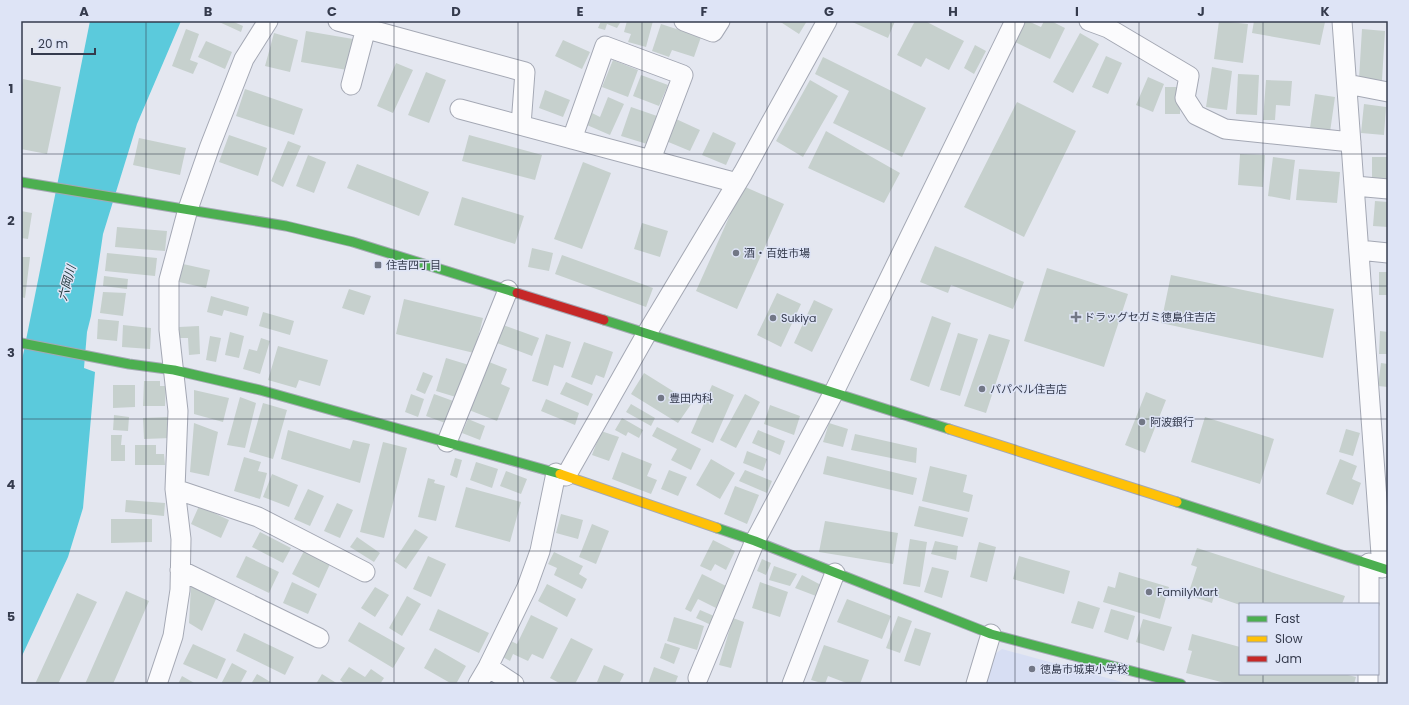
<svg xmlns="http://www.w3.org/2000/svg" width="1409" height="705" viewBox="0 0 1409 705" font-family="Poppins,'Noto Sans JP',sans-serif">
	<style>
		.built { fill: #d7def3 }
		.water { fill: #5bcadc }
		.building { fill: #c6d0cd }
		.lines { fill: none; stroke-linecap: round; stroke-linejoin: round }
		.street-casing { stroke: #a4a8b4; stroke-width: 21 }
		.fast-casing { stroke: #a4a8b4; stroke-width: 11 }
		.slow-casing { stroke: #a4a8b4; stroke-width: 11 }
		.jam-casing { stroke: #a4a8b4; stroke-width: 11 }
		.street { stroke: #fbfbfd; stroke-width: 19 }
		.fast { stroke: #4caf50; stroke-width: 9 }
		.slow { stroke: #ffc107; stroke-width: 9 }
		.jam { stroke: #c62828; stroke-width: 9 }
		.grid { fill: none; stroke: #353b4d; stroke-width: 1; stroke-opacity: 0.55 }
		.poi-dot { fill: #727786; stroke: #dee4f6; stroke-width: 1.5 }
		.labels { text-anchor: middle; stroke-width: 3; stroke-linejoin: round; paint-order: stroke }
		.poi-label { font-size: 11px; fill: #353b4d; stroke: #dee4f6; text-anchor: start }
		.water-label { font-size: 12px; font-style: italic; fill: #233b3f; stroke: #dee4f6 }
		.neatline { fill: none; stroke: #353b4d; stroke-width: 1.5 }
		.grid-label { font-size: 13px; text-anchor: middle; font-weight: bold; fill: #353b4d }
	</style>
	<rect width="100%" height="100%" fill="#e4e7f0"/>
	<path class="built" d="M1002,649L1129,684H986L995,654Z"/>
	<path class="water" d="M90,21H181L137,124L103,234L91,316L87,332L84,368L95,372L83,508L68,557L21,658V365Z"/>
	<path class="building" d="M217,21H234V22L243,26L241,32Z
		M601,21H621L617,28L607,24L605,30L598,28Z
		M627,21H653L646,47L628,42L631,34L624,32Z
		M779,21H807L799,34Z
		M850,21H895L888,38Z
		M915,21H925L964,41L949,70L926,58L921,67L897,55Z
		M1022,21H1028L1041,27L1044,21H1051L1065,28L1050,59L1013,41Z
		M1219,21L1248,24L1243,63L1214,59Z
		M1254,21H1319L1325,22L1320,45L1252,33Z
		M661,24L701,37L694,57L672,50L669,57L652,51Z
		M186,29L199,34L190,60L198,63L193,74L172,66Z
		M1362,29L1385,31L1382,80L1359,79Z
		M306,31L353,39L347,70L301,62Z
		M274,33L298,40L290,72L265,66Z
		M1080,33L1099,44L1073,93L1053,82Z
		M563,40L590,52L582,69L555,56Z
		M206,41L232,52L225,69L198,57Z
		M975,45L986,51L974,74L964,68Z
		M1106,56L1122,63L1108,94L1092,87Z
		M823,57L926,108L902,157L833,123L849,91L815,74Z
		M613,60L638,70L628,97L602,87Z
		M396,63L413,70L393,113L377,106Z
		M1212,67L1232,71L1227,110L1206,107Z
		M426,72L446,80L429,123L408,115Z
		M1238,74L1259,75L1257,115L1236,114Z
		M641,75L668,85L659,106L633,96Z
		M1148,77L1164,84L1153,112L1136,105Z
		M23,79L61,87L47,154L21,149V90Z
		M810,80L838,96L803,157L776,141Z
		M1266,80L1292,81L1290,106L1276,105L1275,120H1263Z
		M1165,87H1180V114H1165Z
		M245,89L303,109L294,135L236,116Z
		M545,90L570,100L563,117L539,108Z
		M1315,94L1335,97L1330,132L1310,128Z
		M608,97L624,104L610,135L587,125L592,113L600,117Z
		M1017,102L1076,131L1024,237L964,207Z
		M1364,104L1386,107L1384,135L1361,133Z
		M631,107L657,116L647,144L621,136Z
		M676,119L700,130L690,151L666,141Z
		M826,131L900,173L884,203L808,168Z
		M713,132L736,143L726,165L702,155Z
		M229,135L267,148L258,176L219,162Z
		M469,135L542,155L535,180L462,161Z
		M139,138L186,148L180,175L133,165Z
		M288,141L301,146L283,187L271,181Z
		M1240,154L1265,155L1263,187L1238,185Z
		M308,155L326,162L314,193L296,186Z
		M1273,157L1295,160L1290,200L1268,196Z
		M1372,157H1388V179H1372Z
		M583,162L611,173L582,249L554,239Z
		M357,164L429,192L419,216L347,188Z
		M1299,169L1340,172L1337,203L1296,200Z
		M743,186L784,204L737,309L696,291Z
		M462,197L524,216L515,244L454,225Z
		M1375,201L1388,202V227L1373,226Z
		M21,211L32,213L28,239L21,238Z
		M642,223L668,231L660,257L634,249Z
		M117,227L167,231L165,251L115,247Z
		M935,246L1024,282L1013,309L951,285L948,293L920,282Z
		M532,248L553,253L549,271L528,267Z
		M107,253L157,258L155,276L105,271Z
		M562,255L653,288L646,307L555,274Z
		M21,257H30L25,298L21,297Z
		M183,264L210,270L206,288L179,282Z
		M1047,268L1128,294L1104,367L1024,341Z
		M1379,272H1388V295H1379Z
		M1171,275L1334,309L1323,358L1161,323Z
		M104,276L128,279L127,289L103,286Z
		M349,289L371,296L364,315L342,308Z
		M103,292L126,293L123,316L100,313Z
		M777,293L801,304L781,347L757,335Z
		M211,296L249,307L247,316L224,310L222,316L207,312Z
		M404,299L483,318L474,353L396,334Z
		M814,300L833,309L812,352L794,343Z
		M263,312L294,321L290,335L259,326Z
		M932,316L951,323L929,387L910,380Z
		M98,319L119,321L117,341L97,339Z
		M123,325L151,328L150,349L122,347Z
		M503,325L539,338L532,356L497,343Z
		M199,326L200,354L189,355L188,338H179V327Z
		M1380,331L1388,332V354H1379Z
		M230,332L244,336L239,358L225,355Z
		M958,333L978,339L960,396L940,390Z
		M546,334L571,342L563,368L554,365L548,386L532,381Z
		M989,334L1010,340L986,413L964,406Z
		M210,336L221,338L216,362L206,360Z
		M261,338L270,341L260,374L243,369L249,349L257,351Z
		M584,342L613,352L604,378L596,375L592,385L571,377Z
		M278,346L328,360L320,386L299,380L296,388L268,380Z
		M446,358L469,365L459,398L436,391Z
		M489,362L507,369L501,384L510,388L497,421L469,410Z
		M1381,363L1388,364V387L1378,386Z
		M423,372L433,376L425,394L416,390Z
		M644,373L692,403L678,423L631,394Z
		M144,381H160V386H166L165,406H143Z
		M566,382L593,394L588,406L560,394Z
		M113,385H135V407L113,408Z
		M712,385L734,395L713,443L691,433Z
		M194,390L229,398L223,422L194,414Z
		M1146,392L1166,400L1145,453L1125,445Z
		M411,394L424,399L418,417L405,412Z
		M434,394L456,402L448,424L426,416Z
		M745,394L760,402L736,448L720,440Z
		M240,397L256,403L245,448L227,445Z
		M546,399L579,413L575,425L541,411Z
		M263,403L287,410L273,459L249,452Z
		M631,404L655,418L651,426L626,412Z
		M770,405L800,416L794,435L764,424Z
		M114,415L129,417L128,431L113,430Z
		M170,417L171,438L144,439L143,418Z
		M1205,417L1274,439L1260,484L1191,462Z
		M622,418L643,430L639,438L628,432L626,436L615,430Z
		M468,419L485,426L480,440L462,433Z
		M194,423L218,432L209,476L190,472Z
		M829,423L848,429L843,447L823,442Z
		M657,427L701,449L691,470L671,460L677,449L652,436Z
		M1346,429L1360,433L1353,456L1339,452Z
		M288,430L350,449L353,440L370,444L360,483L281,459Z
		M758,430L785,441L780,455L752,443Z
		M601,431L619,437L609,461L592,455Z
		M855,434L917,448L916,463L851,450Z
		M111,435H122L121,445H125V461H111Z
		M383,442L407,448L384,538L360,532Z
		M135,445H156V454H164L165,465H135Z
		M747,451L767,459L763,471L743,463Z
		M622,452L652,464L647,476L657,480L651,494L612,479Z
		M827,456L917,478L913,495L823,474Z
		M244,457L261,462L258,471L267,473L260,499L234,491Z
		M455,458L462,460L457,478L450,475Z
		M711,459L735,473L720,499L696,485Z
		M1340,459L1357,466L1352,479L1361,483L1353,505L1326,494Z
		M476,462L498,469L492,488L470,480Z
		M930,466L967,475L963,492L973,495L969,512L922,501Z
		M669,470L687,477L678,496L661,489Z
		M745,470L772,481L767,493L739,481Z
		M506,471L527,479L521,494L500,486Z
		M272,474L298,485L289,507L263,497Z
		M428,478L435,480L434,483L445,486L436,521L418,517Z
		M735,486L759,495L747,524L724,514Z
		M466,487L521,502L510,542L455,527Z
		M308,489L324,496L310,526L294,519Z
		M126,500L165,503L164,516L125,512Z
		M337,503L353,510L340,538L324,531Z
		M199,506L229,520L221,538L191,524Z
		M919,506L968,518L963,537L914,526Z
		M561,514L583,520L578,539L556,533Z
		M111,519H152V542L111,543Z
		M825,521L898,533L893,564L819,552Z
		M592,524L609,531L596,564L579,557Z
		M415,529L428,537L406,569L394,561Z
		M260,532L291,548L283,563L252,547Z
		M357,537L380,553L374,562L350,547Z
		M910,539L927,542L920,587L903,584Z
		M713,540L735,551L726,570L715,564L711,571L700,566Z
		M935,541L958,546L956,560L931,554Z
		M979,542L996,547L987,582L970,577Z
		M1197,548L1345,596L1342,604L1240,605L1214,596L1212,603L1188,595L1197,567L1191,565Z
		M304,551L330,564L319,588L292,574Z
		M554,552L583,566L579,574L587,579L582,589L554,575L557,568L548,564Z
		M246,556L279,572L269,593L236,577Z
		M428,556L446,564L431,597L413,589Z
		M1019,556L1070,571L1064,594L1013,579Z
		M762,559L771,563L766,575L757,571Z
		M774,566L797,574L790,586L769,580Z
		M932,567L949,571L942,598L924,592Z
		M1119,572L1169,587L1160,619L1103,602L1108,586L1115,588Z
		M702,574L726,586L716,608L698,599L691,612L685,609Z
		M802,575L821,585L816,596L795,588Z
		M292,582L317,594L308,614L283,603Z
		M760,582L788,592L780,617L752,608Z
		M547,584L576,599L567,617L538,601Z
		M191,586L216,599L202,631L189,623Z
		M375,587L389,595L375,617L361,608Z
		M126,591L149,601L113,684H85Z
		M77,593L97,602L58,684H35Z
		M407,596L421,604L402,636L389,628Z
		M847,599L891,616L882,639L837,622Z
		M1078,601L1100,608L1093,629L1071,623Z
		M438,609L489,633L479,653L429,630Z
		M1111,609L1135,616L1128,640L1104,632Z
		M700,610L714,616L711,625L696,618Z
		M531,615L558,628L543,659L532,654L528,661L513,654L510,661L501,656L509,640L517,644Z
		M898,616L912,621L900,653L886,648Z
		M674,617L704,626L697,650L667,641Z
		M733,618L744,622L731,668L719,665Z
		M1143,619L1172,627L1164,651L1136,642Z
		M359,622L405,648L393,668L348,641Z
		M915,628L931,633L920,666L904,661Z
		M244,633L294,657L285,675L236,651Z
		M1192,634L1240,647V674H1344L1356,677L1354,684H1229L1186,673L1192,651L1188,650Z
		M571,638L593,649L575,684H561L550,678Z
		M665,643L680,648L674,664L660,658Z
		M193,644L226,659L217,679L183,664Z
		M824,645L869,660L860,684H849L828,676L825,684L811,680Z
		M435,648L466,666L456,684H452L424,668Z
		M232,663L247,671L240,684H221Z
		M604,665L624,674L619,684H602L597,682Z
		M349,667L365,677L371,669L384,678L380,684H345L340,680Z
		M654,667L678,676L675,684H648Z
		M257,674L274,684H251Z
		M322,674L338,684H316Z
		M182,676L196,684H178Z"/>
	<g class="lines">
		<g class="street-casing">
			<path id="street" d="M338,21L525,72L521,125
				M684,21L713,32L720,21
				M1089,21L1108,28L1189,76L1185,98L1196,115L1225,129L1351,142
				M1342,21L1382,568
				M1347,84L1388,92
				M351,85L366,28
				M460,109L737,183
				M572,139L605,46L683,75L651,159
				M1355,186L1388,189
				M1359,250L1388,253
				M447,442L508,290
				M566,476L647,333L743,173L827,21
				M175,489L258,517L365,572
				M180,570L319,638
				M1369,604V563
				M488,667L514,684
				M698,678L755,541L834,392L1015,21
				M157,684L173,636L180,590L181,539L175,489L178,411L169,330V280L188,209L210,146L244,59L268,21
				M478,684L488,667L527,587L540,551L556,473
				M792,684L835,573
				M976,684L991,634
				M1368,684V674"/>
		</g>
		<g class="fast-casing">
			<path id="fast" d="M21,182L286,226L353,242L517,293
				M604,320L949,429
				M21,343L129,364L174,370L260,390L560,474
				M1177,502L1388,570
				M717,528L755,541L991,634L1181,684"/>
		</g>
		<g class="slow-casing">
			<path id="slow" d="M949,429L1177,502
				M560,474L717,528"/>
		</g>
		<g class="jam-casing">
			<path id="jam" d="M517,293L604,320"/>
		</g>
		<use href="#street" class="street"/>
		<use href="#fast" class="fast"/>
		<use href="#slow" class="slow"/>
		<use href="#jam" class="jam"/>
	</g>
	<path class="grid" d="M146,21V684M270,21V684M394,21V684M518,21V684M642,21V684M767,21V684M891,21V684M1015,21V684M1139,21V684M1263,21V604M21,154H1388M21,286H1388M21,419H1388M21,551H1388M1263,674V684"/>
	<g class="poi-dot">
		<circle cx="736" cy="253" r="4"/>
		<rect x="374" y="261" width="8" height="8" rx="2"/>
		<path d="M1074 311h4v4h4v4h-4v4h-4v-4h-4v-4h4z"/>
		<circle cx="773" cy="318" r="4"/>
		<circle cx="982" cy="389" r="4"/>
		<circle cx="661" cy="398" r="4"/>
		<circle cx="1142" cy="422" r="4"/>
		<circle cx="1149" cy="592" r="4"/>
		<circle cx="1032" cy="669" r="4"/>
	</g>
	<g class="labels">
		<g class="poi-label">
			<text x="744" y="257">酒・百姓市場</text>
			<text x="386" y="269">住吉四丁目</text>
			<text x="1084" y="321">ドラッグセガミ徳島住吉店</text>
			<text x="781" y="322">Sukiya</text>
			<text x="990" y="393">パパベル住吉店</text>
			<text x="669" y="402">豊田内科</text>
			<text x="1150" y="426">阿波銀行</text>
			<text x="1157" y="596">FamilyMart</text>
			<text x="1040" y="673">徳島市城東小学校</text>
		</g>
		<g class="water-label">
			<text transform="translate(67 283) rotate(-75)" y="4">六岡川</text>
		</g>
	</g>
	<rect width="1409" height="705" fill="none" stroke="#dee4f6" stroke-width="44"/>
	<rect x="1239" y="603" width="140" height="72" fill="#dee4f6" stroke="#9aa0b2"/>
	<rect x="1247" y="616" width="20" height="6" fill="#4caf50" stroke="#9aa0b2"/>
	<text x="1275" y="623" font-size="12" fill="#353b4d">Fast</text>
	<rect x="1247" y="636" width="20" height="6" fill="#ffc107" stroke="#9aa0b2"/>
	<text x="1275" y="643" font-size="12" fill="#353b4d">Slow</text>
	<rect x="1247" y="656" width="20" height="6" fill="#c62828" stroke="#9aa0b2"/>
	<text x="1275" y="663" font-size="12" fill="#353b4d">Jam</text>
	<path d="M32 48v6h63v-6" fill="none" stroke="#353b4d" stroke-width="2"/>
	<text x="38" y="48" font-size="12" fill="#353b4d" stroke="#dee4f6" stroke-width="3" paint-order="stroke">20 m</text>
	<rect x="22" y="22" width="1365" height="661" class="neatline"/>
	<g class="grid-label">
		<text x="84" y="16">A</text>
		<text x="208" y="16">B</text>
		<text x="332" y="16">C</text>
		<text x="456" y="16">D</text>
		<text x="580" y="16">E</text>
		<text x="704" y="16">F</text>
		<text x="829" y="16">G</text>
		<text x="953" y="16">H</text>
		<text x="1077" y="16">I</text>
		<text x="1201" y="16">J</text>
		<text x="1325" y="16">K</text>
		<text x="11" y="93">1</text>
		<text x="11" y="225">2</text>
		<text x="11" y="357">3</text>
		<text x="11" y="489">4</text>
		<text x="11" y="621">5</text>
	</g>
</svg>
